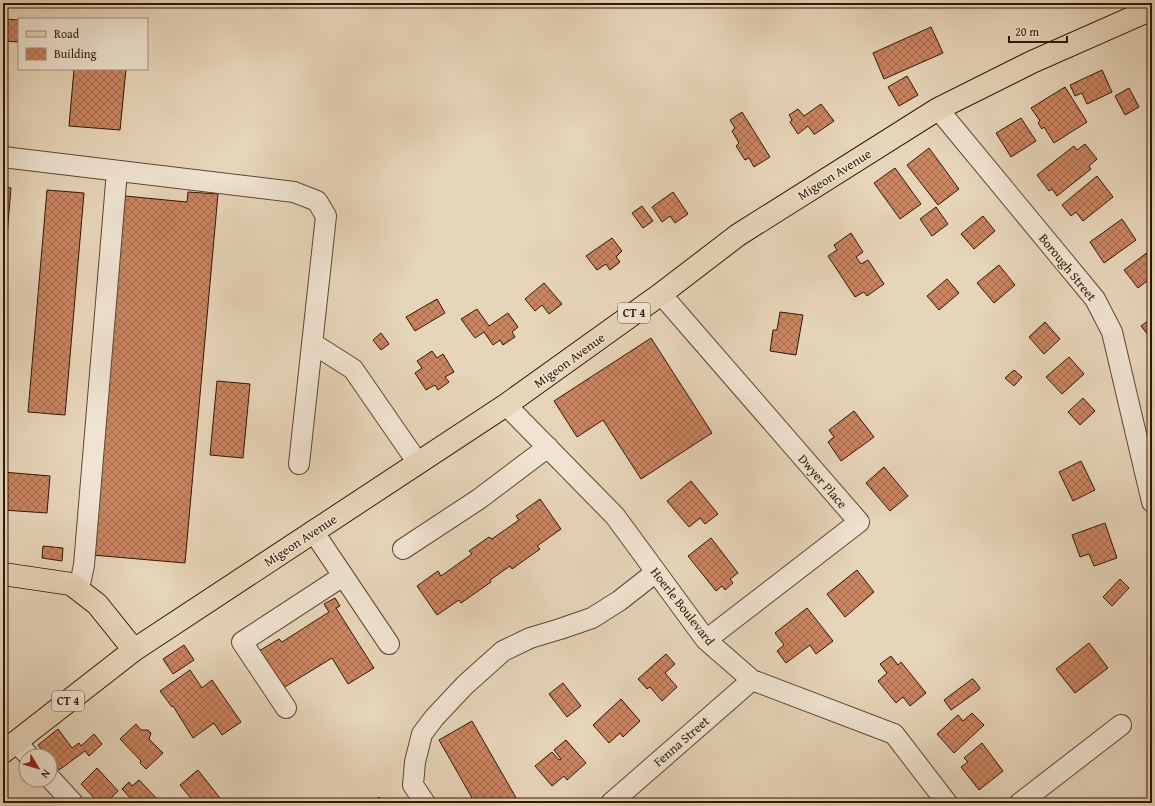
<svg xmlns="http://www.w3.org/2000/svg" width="1155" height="806" viewBox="0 0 1155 806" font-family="'Gentium Book Plus',serif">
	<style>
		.building { fill: url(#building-cross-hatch); stroke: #301803 }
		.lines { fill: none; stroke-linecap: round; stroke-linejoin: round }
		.minor-casing { stroke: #5e4730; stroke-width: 22 }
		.major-casing { stroke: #301803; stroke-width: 24 }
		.minor { stroke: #efe4d2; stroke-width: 20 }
		.major { stroke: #e7d5b9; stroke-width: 22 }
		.labels { text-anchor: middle; stroke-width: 3; stroke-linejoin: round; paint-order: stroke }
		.shield { fill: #efe4d2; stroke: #695541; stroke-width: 1 }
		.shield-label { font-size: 12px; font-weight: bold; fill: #301803 }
		.street-label { font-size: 13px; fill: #301803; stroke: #efe4d2 }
	</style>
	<defs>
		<pattern id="building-cross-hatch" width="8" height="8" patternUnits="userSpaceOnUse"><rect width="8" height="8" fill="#ca8460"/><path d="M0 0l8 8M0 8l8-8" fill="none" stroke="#a46b4d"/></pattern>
	</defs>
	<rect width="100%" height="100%" fill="#e7d5b9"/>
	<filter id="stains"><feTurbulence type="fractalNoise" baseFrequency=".005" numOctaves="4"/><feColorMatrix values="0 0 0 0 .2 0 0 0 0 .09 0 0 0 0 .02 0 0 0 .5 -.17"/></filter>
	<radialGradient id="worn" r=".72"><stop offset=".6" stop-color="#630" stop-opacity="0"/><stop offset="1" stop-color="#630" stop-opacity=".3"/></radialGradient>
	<path class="building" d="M4,19L19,20V42L3,41Z
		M931,27L943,53L884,79L873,53Z
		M74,69H126L120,130L69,126Z
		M1102,70L1112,92L1087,104L1082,93L1075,96L1070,85Z
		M907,76L918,95L899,106L888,87Z
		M1065,87L1087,122L1054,143L1044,127L1042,129L1038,123L1040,121L1031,108Z
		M1129,88L1139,107L1125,115L1115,96Z
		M821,104L834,121L815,134H814L808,126L798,134L790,122L792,120L789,115L798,109L804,116Z
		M742,112L770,157L754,167L749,158L745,160L736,146L739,143L732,131L735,128L730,120Z
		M1021,118L1036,141L1011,157L996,133Z
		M1085,144L1097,159L1089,166L1091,169L1057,196L1052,189L1049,191L1037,175L1074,146L1077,150Z
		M929,148L959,189L938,205L907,165Z
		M895,168L921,204L900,219L874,183Z
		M1097,176L1113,197L1083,221L1076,212L1071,216L1062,205Z
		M3,187L11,188L3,283Z
		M47,190L84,193L65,415L28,412Z
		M188,192L218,194L185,563L92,555L125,196L187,202Z
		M673,192L688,214L675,223L670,216L662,222L652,207Z
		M642,206L653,221L643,228L632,213Z
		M936,207L948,224L932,236L920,219Z
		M983,216L995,231L974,249L961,234Z
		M1122,219L1136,240L1104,263L1090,242Z
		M851,233L863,252L856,257L861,264L868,260L884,284L867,296L864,292L855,297L828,256L837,250L834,245Z
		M612,238L622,251L616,257L620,262L610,270L606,264L597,270L586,256Z
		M1152,249V277L1138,288L1124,270Z
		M999,265L1015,285L994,303L977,283Z
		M947,279L959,293L939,310L927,296Z
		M544,283L562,304L549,314L542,305L535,311L525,299Z
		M437,299L445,313L415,331L406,317Z
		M477,309L489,326L508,313L518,327L512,332L515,337L503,345L500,340L493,345L484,332L475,338L461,319Z
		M780,312L803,315L796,355L770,351L773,330H777Z
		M1152,318V340L1141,326Z
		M1045,322L1060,339L1044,354L1029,337Z
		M381,333L389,344L381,350L373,340Z
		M651,338L712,433L641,479L603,420L577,437L554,401Z
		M432,351L437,358L443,354L454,372L445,377L449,382L438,390L435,385L426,390L415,373L422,368L417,361Z
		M1069,357L1084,374L1062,394L1046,377Z
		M1014,370L1022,377L1014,386L1005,378Z
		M217,381L250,384L243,458L210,455Z
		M1083,398L1095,411L1080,425L1068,412Z
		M854,411L874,437L841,461L828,442L834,437L829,430Z
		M1081,461L1095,490L1073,501L1059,472Z
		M884,467L908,496L890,511L866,483Z
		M3,472L50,476L47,513L3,510Z
		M691,481L718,514L705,524L700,518L689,527L667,501Z
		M540,499L561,529L537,546L540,549L512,569L510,566L490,580L491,582L461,603L459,600L437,615L417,586L438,571L441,576L472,554L469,551L489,537L492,539L519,520L516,516Z
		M1105,523L1117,558L1094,566L1089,554L1080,557L1072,535Z
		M711,538L738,573L730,579L733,583L725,590L722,586L716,591L688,556Z
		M43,546L63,548L62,561L42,558Z
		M857,570L874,592L845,617L827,594Z
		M1120,579L1129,588L1112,606L1103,597Z
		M335,598L340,606L336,608L374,668L348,684L332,658L283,688L259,651L279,639L282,642L329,612L324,604Z
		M807,608L833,641L816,654L810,645L786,663L777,651L784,645L775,633Z
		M1089,643L1108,668L1075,693L1056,669Z
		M184,645L194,660L173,674L163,659Z
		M666,654L675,664L665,673L677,687L662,701L650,687L647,689L638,679Z
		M891,656L898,665L901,662L926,693L910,706L903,697L896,703L878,681L887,673L880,664Z
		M190,670L202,688L212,680L241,722L222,735L214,723L193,738L173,706L172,707L160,691Z
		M972,679L974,680L980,688L979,690L951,710L944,700Z
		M563,683L581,706L567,717L549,694Z
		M621,699L640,721L623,737L620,733L609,743L593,725Z
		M972,713L984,725L954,753L937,734L958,715L963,721Z
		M472,721L519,803H475L439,740Z
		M136,724L141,730H148L151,733L149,739L163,753L146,769L140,763L141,761L120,739Z
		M58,729L72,748L79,743L81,746L94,734L102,744L89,756L85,751L59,770L50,759V756H47L38,745Z
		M566,740L586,763L567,780L564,776L552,786L535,766L552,752L559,760L561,759L554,750Z
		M982,743L1003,771L979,790L961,767L968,762L964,758Z
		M97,768L118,791L111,798L115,801L113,803H99L81,784Z
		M198,770L223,802L221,803H195L180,785Z
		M139,780L161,803H135L122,789L129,782L132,786Z
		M379,797L385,803H373Z"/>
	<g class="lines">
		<g class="minor-casing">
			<path id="minor" d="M938,109L1095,299L1112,332L1152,502
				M3,157L294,192L317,201L326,216L299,464
				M661,294L859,522L706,640
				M312,343L353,369L418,463
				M506,405L615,516L706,640L752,680L894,734L947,803
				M313,531L389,644
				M403,549L479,499L548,447
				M79,589L84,565L117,171
				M286,708L242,642L343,576
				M16,742L29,756
				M50,778L73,803
				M425,803L413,785L415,762L422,734L434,718L465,685L503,651L530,638L560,629L592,618L619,601L656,572
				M611,803L752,680
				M1020,803L1121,725"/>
		</g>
		<g class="major-casing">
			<path id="major" d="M3,574L71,584L97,604L134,650
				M3,752L134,650L506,405L661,294L738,235L938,109L1032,62L1152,9"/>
		</g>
		<use href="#minor" class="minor"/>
		<use href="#major" class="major"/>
	</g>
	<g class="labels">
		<g class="shield">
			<rect x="618" y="303" width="32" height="20" rx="3"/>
			<rect x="52" y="691" width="32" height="20" rx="3"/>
		</g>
		<g class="shield-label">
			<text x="634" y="317">CT 4</text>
			<text x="68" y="705">CT 4</text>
		</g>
		<g class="street-label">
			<text transform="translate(834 174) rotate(-32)" y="5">Migeon Avenue</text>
			<text transform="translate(1068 267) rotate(51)" y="5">Borough Street</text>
			<text transform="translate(569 360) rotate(-36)" y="5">Migeon Avenue</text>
			<text transform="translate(823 481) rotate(49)" y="5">Dwyer Place</text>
			<text transform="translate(300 540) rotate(-33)" y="5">Migeon Avenue</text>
			<text transform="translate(683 606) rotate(52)" y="5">Hoerle Boulevard</text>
			<text transform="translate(681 741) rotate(-41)" y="5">Fenna Street</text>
		</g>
	</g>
	<rect width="1155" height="806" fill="none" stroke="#e7d5b9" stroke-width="16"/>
	<rect x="4" y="4" width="1147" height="798" fill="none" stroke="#301803" stroke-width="2"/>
	<rect x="8" y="8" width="1139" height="790" fill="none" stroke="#301803"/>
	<rect x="18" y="18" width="130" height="52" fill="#efe4d2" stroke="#a3927f"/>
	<rect x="26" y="31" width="20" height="6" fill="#e7d5b9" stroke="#a3927f"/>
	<text x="54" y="38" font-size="12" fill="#301803">Road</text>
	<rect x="26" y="48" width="20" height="12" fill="url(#building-cross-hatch)" stroke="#a3927f"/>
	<text x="54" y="58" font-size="12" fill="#301803">Building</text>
	<g transform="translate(38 768) rotate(128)"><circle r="19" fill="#efe4d2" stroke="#a3927f"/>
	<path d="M0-3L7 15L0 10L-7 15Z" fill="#8f2418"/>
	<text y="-6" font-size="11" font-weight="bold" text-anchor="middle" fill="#301803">N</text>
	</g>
	<path d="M1009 36v6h58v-6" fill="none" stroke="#301803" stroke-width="2"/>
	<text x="1015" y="36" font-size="12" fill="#301803" stroke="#efe4d2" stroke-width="3" paint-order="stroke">20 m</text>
	<rect width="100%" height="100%" filter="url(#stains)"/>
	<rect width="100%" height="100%" fill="url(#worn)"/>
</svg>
